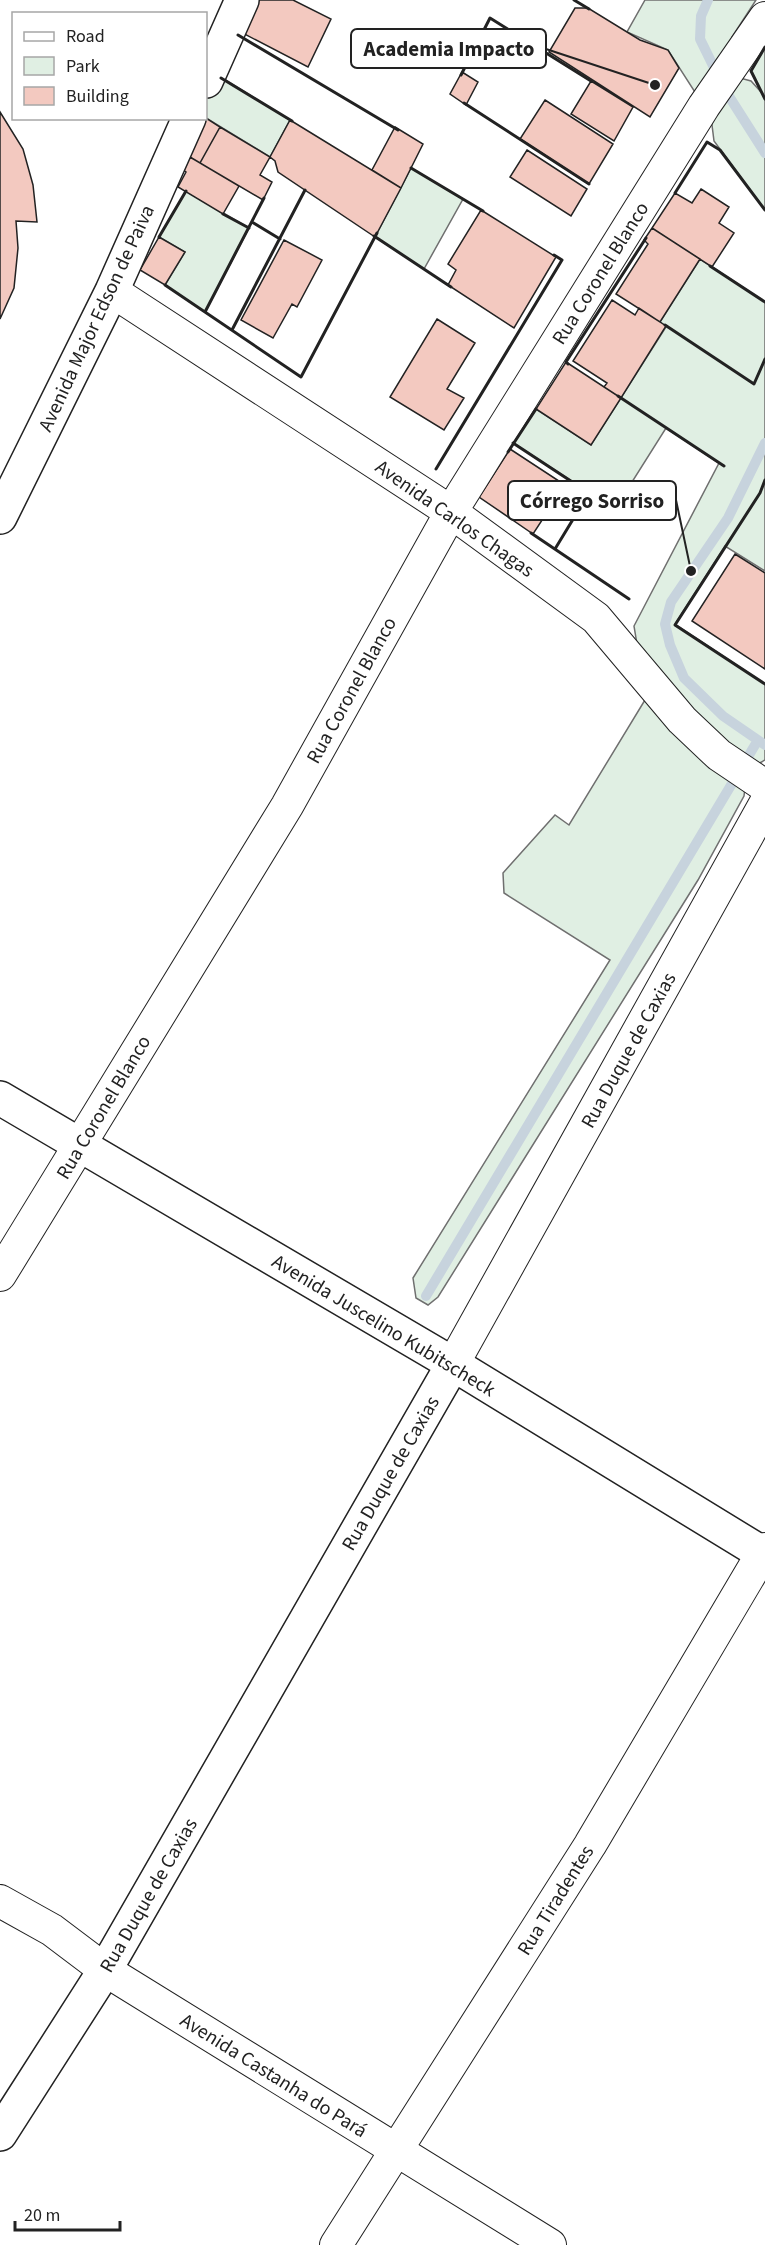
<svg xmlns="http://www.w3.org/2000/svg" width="765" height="2245" viewBox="0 0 765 2245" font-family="'Source Sans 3',sans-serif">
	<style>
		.green { fill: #e0efe3; stroke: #6f6f6f; stroke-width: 1.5 }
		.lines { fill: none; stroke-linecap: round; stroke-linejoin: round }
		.stream { stroke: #c7d3dd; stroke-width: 10 }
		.building { fill: #f3c9c0; stroke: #222; stroke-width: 1.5 }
		.minor-casing { stroke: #222; stroke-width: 34 }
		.tertiary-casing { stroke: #222; stroke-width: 36 }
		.minor { stroke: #fff; stroke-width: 32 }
		.tertiary { stroke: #fff; stroke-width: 33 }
		.wall { stroke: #222; stroke-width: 3 }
		.labels { text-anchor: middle; stroke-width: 4.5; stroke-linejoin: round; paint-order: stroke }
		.street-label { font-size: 20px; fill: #222; stroke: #fff }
		.leader { fill: none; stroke: #222; stroke-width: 2 }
		.callout-dot { fill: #222; stroke: #fff; stroke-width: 2 }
		.callout { fill: #fff; stroke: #222; stroke-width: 2 }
		.callout-label { font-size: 21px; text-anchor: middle; font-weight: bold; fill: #222 }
	</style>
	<rect width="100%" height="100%" fill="#fff"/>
	<path class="green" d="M645,0H756L732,37L736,77L751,81L761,92L751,71L765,47V210L714,141L711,117L668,50L627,32Z
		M216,74L290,120L270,157L206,118V97Z
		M411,168L463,199L424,269L375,237Z
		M186,191L249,228L205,312L165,285L185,252L159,237Z
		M700,259L765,302V571L725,546L675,624L765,684V760L758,764L742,759L704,725L637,644L634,626L719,463L666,428L615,509L513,443L536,409L591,445L666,327L660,322Z
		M648,695L745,788L744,796L698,880L438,1297L428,1305L416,1298L413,1278L610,960L504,893L503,873L555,815L569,825Z"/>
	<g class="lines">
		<path class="stream" d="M708,0L701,16L700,39L725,90L765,153
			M765,443L728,518L671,602L665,624L670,645L684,678L723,716L765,745
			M426,1296L758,740"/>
	</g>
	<path class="building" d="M244,0H293L331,19L308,67L231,27Z
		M575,8H588L640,40L668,50L679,68L650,117L549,52Z
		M462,72L478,82L466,105L450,94Z
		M591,81L633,107L614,141L571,114Z
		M545,100L613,144L589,184L520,139Z
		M0,112L23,149L33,185L37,222L16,221L18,248L14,288L0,319Z
		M196,118H206L220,127L200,163L181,152Z
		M290,120L401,188L375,237L278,172L275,161L270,157Z
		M220,127L270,157L260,175L272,182L263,200L200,163Z
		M395,127L423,144L401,188L372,170Z
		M527,150L587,189L571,216L510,177Z
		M190,157L239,186L223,214L178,187L186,172L183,170Z
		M701,189L729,207L719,223L734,233L712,267L652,228L675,193L692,203Z
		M481,210L556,257L514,328L448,285L456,270L448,264Z
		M652,228L700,259L660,322L616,294L648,244L644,240Z
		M159,237L185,252L165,285L140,270Z
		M284,240L322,260L297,307L292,304L273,338L241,320Z
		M612,300L635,315L639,308L666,326L621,398L604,387L607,383L573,361Z
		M437,319L475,343L447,389L464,398L444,430L390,397Z
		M566,362L621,398L591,445L536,409Z
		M510,449L565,485L533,534L479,497Z
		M735,554L765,573V669L692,621Z"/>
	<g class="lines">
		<g class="minor-casing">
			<path id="minor" d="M112,291L451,512L596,618L682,720L719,755L765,786
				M0,1275L287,806L451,512L704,106L765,18
				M453,1364L765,804
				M0,1901L52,1930L105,1970L550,2245
				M336,2245L590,1845L765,1549"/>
		</g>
		<g class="tertiary-casing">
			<path id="tertiary" d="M206,81L242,0
				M0,517L112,291L189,118
				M0,1098L453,1364L765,1555
				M0,2134L105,1970L453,1364"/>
		</g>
		<use href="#minor" class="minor"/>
		<use href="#tertiary" class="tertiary"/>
		<path class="wall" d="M574,0L589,9
			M238,35L398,130
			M765,47L751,71L765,99
			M461,75L490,18L591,81
			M221,78L292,121
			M464,103L589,184
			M411,168L483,211
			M675,193L707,142L720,150L765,210
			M223,214L249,228
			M252,222L280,239
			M374,236L451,287
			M159,237L186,191
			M710,266L765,302
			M165,285L301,377L377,233
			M205,312L264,198
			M665,325L754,384L765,359
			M232,330L305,190
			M568,364L566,362L646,238
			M618,396L724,466
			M513,443L589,493L555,549
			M508,452L536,409
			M436,469L562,260L554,255
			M765,480L760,493L675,625L765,684
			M531,533L629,599"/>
	</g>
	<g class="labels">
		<g class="street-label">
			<text transform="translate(600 273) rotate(-58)" y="7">Rua Coronel Blanco</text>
			<text transform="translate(96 318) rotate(-65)" y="7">Avenida Major Edson de Paiva</text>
			<text transform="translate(455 518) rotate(35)" y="7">Avenida Carlos Chagas</text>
			<text transform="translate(351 690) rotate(-61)" y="7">Rua Coronel Blanco</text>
			<text transform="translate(628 1050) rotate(-61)" y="7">Rua Duque de Caxias</text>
			<text transform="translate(103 1107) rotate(-59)" y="7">Rua Coronel Blanco</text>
			<text transform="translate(384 1325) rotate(31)" y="7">Avenida Juscelino Kubitscheck</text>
			<text transform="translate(390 1473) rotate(-60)" y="7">Rua Duque de Caxias</text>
			<text transform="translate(148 1895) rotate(-60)" y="7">Rua Duque de Caxias</text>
			<text transform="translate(555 1900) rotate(-58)" y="7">Rua Tiradentes</text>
			<text transform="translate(274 2075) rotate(32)" y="7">Avenida Castanha do Pará</text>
		</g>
	</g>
	<path class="leader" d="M655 85L546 49M691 571L676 500"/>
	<g class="callout-dot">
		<circle cx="655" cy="85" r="6"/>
		<circle cx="691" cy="571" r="6"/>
	</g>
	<g class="callout">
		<rect x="351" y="29" width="195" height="39" rx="6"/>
		<rect x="508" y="481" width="168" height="39" rx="6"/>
	</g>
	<g class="callout-label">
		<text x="449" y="56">Academia Impacto</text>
		<text x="592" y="508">Córrego Sorriso</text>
	</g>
	<rect x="12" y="12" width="195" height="108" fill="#ffffff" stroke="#a7a7a7" stroke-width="1.5"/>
	<rect x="24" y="32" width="30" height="9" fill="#ffffff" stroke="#a7a7a7" stroke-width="1.5"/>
	<text x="66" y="42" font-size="18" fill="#222222">Road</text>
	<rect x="24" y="57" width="30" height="18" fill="#e0efe3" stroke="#a7a7a7" stroke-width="1.5"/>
	<text x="66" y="72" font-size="18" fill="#222222">Park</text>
	<rect x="24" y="87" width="30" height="18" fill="#f3c9c0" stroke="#a7a7a7" stroke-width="1.5"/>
	<text x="66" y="102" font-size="18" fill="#222222">Building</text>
	<path d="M15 2221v9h105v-9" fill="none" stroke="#222222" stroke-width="3"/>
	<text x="24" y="2221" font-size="18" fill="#222222" stroke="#ffffff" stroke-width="4.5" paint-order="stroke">20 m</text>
</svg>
